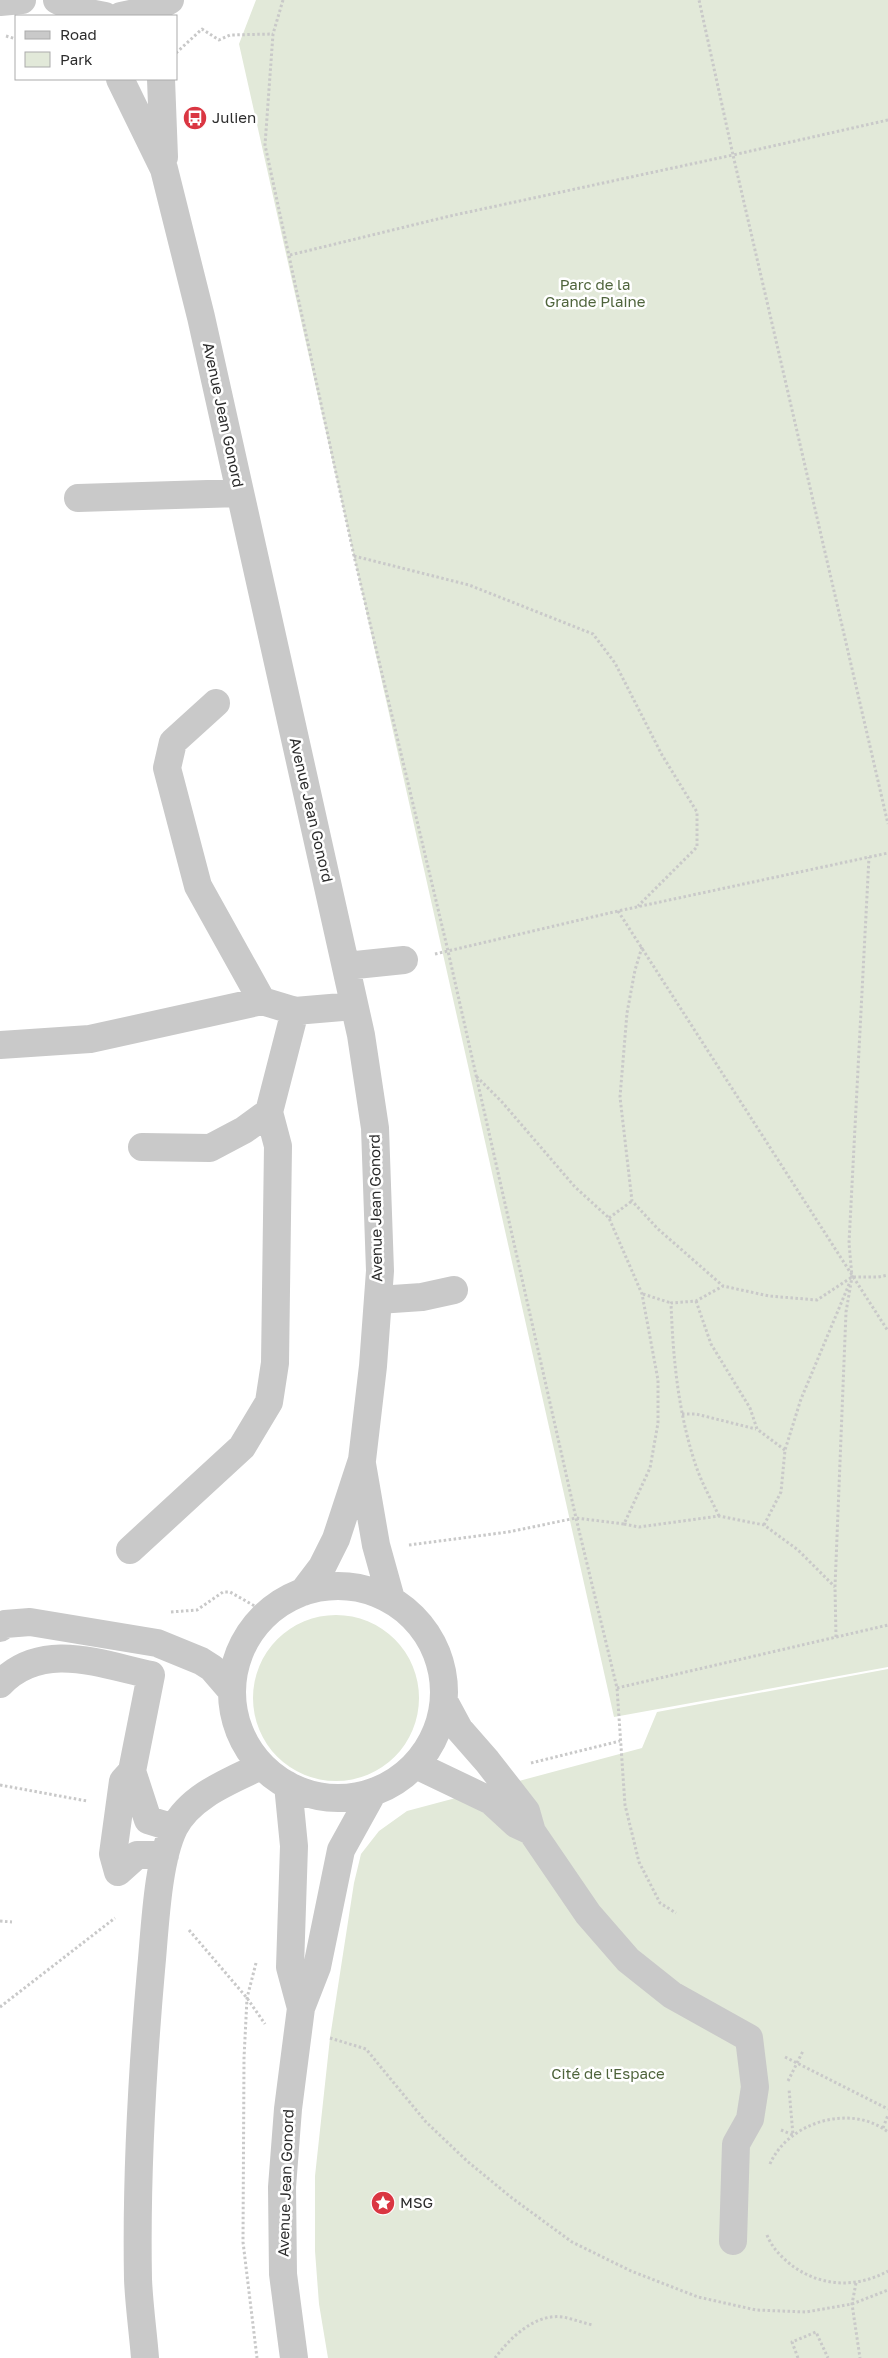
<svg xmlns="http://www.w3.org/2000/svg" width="888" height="2358" viewBox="0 0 888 2358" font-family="'Golos Text',sans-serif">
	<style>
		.green { fill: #e2e9d9 }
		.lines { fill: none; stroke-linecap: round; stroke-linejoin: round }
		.path { stroke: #c9c9c9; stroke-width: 3; stroke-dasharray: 2.5 2.5; stroke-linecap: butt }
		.minor { stroke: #c9c9c9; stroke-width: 28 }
		.labels { text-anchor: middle; stroke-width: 5; stroke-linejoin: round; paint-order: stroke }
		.poi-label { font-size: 15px; fill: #2c2c2c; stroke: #fff; text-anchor: start }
		.park-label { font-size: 15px; fill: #4f643c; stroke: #fff }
		.street-label { font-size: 15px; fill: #2c2c2c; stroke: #fff }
	</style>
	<rect width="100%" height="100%" fill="#fff"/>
	<path class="green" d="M256,0H888V1667L614,1717L239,44Z
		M253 1698a83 83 0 1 1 166 0a83 83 0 1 1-166 0Z
		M888,1669V2358H328L319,2304L315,2251V2176L330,2038L354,1883L361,1854L379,1831L407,1811L642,1748L657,1712Z"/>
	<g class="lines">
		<path class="path" d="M283,0L273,34L265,145L354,556L448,951L576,1518L617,1688L625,1805L639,1862L660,1903L676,1913
			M6,36L16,39
			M176,53L202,29L219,40L230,35L273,34
			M888,120L733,155L888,824
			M290,255L450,216L733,155L699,0
			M354,556L469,585L593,634L615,663L662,755L697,812V847L638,906
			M618,911L888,1331
			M642,947L635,970L627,1013L620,1097L632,1201L658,1229L723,1286L769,1296L817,1300L852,1277H878L888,1275
			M435,954L618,911L888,853
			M609,1218L632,1201
			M643,1294L671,1303
			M696,1301L711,1344L750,1408L757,1429L785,1450
			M682,1414H696L756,1429
			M719,1516C711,1499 701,1482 695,1463C678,1411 673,1358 671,1303L696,1301L723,1286
			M624,1524L639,1527L719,1516L764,1525L798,1550L835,1587
			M764,1525L781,1492L785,1450L801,1399L850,1282
			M409,1545L508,1532L576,1518L624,1524L650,1468L658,1423V1380L642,1294L609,1218L575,1187L502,1102L476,1076
			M171,1612L197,1610L223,1592H230L267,1613
			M836,1637L835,1587L846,1312L852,1277L849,1243L869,857
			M617,1688L888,1625
			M531,1763L620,1741
			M0,1785L87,1801
			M0,1921L12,1922
			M189,1930L247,1998L265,2024
			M256,1963L247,1998L244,2058L243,2242L257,2358
			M0,2007L115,1918
			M330,2038L366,2049L426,2122L467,2161L512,2198L572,2242L631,2271L698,2297L756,2310L806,2312L852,2304L888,2290
			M785,2057L888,2109
			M788,2081L803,2051
			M883,2128L888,2115
			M781,2130L793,2135L789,2089
			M770,2164C788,2122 851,2103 888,2132
			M767,2235C772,2248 783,2259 794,2267C823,2287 857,2288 888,2271
			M856,2283L852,2304L860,2358
			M495,2358C510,2338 535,2313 563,2317C573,2319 583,2323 593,2325
			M798,2358L792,2342L816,2332L828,2358"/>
		<path class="minor" d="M57,0L79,11L105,16
			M0,2L22,0
			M121,16L154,9L170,0
			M120,79L164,169L201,317L361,1035L375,1128L380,1271L373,1366L362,1460L336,1539L322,1567L303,1592
			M161,79L164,157
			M78,498L240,493
			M216,703L173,742L167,768L198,886L262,1001L295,1011L354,1006
			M346,966L404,960
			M0,1045L90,1039L262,1001
			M142,1147L210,1148L244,1130L269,1112L295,1011
			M378,1300L422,1297L454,1290
			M362,1464L376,1545L391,1599
			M130,1550L242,1447L269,1402L275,1363L278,1146L269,1112
			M232 1692a106 106 0 1 1 212 0a106 106 0 1 1-212 0Z
			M0,1628L5,1624L30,1622L157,1643L201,1661L212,1668L231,1690
			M0,1684C42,1640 100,1664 151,1675L132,1771L148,1820L174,1828
			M445,1703L459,1729L487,1761L526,1811L532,1832L588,1914L628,1960L672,1995L749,2038L755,2087L750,2119L736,2144L733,2241
			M416,1765L491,1801L516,1824L531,1831
			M132,1771L123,1781L113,1854L118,1872L137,1855H165
			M288,1785L294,1846L290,1967L301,2008
			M145,2358C143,2332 139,2305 138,2279C136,2175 142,2073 151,1970C155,1930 157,1863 174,1828C190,1796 230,1781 261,1766
			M294,2358L283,2274L282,2187L288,2109L301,2008L317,1967L341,1850L372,1794"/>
	</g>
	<defs>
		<g id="bus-disc" transform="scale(1.25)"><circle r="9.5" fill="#da3642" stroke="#fff"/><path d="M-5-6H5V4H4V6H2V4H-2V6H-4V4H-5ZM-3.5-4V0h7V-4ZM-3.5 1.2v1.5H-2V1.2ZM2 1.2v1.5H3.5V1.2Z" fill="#fff"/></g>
		<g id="sight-disc" transform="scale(1.25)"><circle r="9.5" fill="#da3642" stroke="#fff"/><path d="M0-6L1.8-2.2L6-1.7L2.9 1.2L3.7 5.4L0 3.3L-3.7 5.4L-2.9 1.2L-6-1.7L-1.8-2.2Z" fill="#fff"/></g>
	</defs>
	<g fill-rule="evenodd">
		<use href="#bus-disc" x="195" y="118"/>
		<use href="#sight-disc" x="383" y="2203"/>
	</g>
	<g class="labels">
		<g class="poi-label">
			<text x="212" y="123">Julien</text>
			<text x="400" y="2208">MSG</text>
		</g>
		<g class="park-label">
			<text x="595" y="290">Parc de la<tspan x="595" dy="17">Grande Plaine</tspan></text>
			<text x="608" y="2079">Cité de l'Espace</text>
		</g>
		<g class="street-label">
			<text transform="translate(223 415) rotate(78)" y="5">Avenue Jean Gonord</text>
			<text transform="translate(311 810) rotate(77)" y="5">Avenue Jean Gonord</text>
			<text transform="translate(376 1208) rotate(-91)" y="5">Avenue Jean Gonord</text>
			<text transform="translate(286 2183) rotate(-88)" y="5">Avenue Jean Gonord</text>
		</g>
	</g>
	<rect x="15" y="15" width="162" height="65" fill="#ffffff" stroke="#ababab"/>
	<rect x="25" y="31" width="25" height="8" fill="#c9c9c9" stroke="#ababab"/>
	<text x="60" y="40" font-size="15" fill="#2c2c2c">Road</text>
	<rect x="25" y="52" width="25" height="15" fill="#e2e9d9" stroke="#ababab"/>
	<text x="60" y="65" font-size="15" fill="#2c2c2c">Park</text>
</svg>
